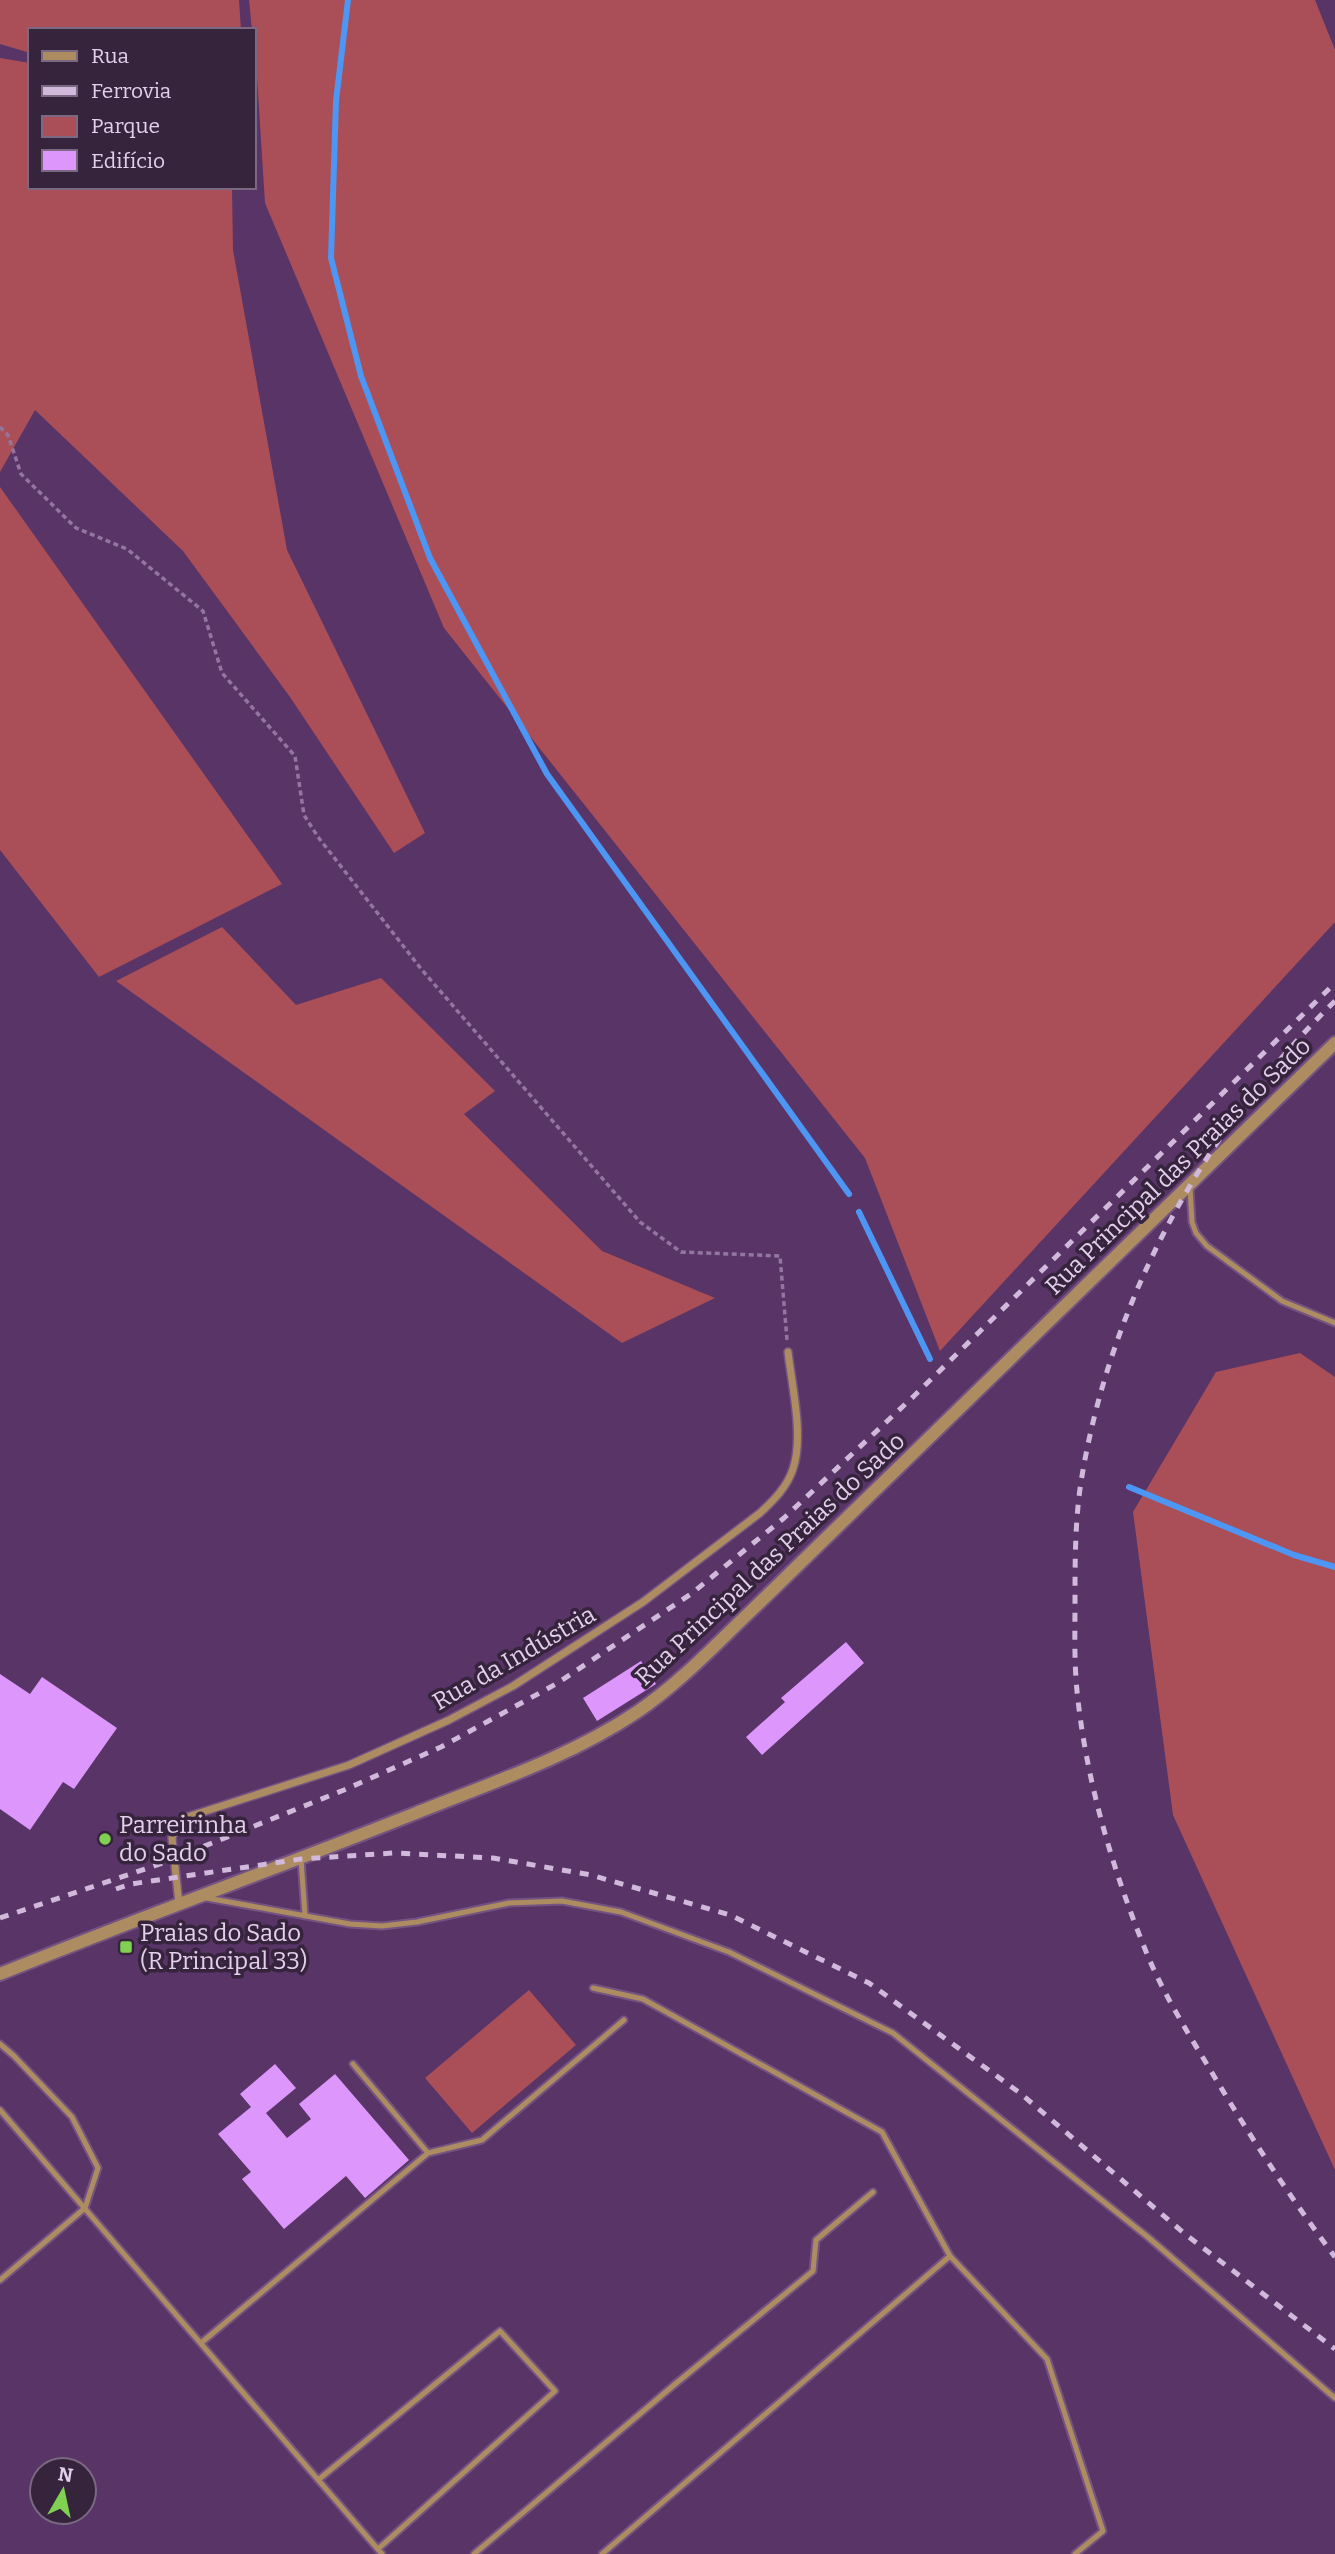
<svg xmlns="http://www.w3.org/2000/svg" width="1335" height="2554" viewBox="0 0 1335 2554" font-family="Bitter,serif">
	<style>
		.green { fill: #aa4f58 }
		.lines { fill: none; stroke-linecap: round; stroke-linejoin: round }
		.stream { stroke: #4d96f3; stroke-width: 6 }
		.building { fill: #dd96fb }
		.service-casing { stroke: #745382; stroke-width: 9 }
		.minor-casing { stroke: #745382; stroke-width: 10 }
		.tertiary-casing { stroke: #745382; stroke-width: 16 }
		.path { stroke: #9376a0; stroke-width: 3.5; stroke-dasharray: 5 3.5; stroke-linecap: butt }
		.service { stroke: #ac8c60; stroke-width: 5 }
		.minor { stroke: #ac8c60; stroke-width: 7 }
		.tertiary { stroke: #ac8c60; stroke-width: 12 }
		.rail { stroke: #d0b9da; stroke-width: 5; stroke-dasharray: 9 9; stroke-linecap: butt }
		.poi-dot { fill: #80d051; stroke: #35243c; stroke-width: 2.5 }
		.labels { text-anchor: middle; stroke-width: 7; stroke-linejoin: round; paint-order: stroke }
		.street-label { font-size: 24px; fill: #e3ceec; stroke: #35243c }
		.poi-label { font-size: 24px; fill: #e3ceec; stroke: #35243c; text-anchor: start }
	</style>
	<rect width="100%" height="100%" fill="#583467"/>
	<path class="green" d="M0,0H239L241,30H30V53L0,44Z
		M249,0H1315L1335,50V922L940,1351L865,1158L444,628L265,203L254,30H252Z
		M0,58L30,63V187H232L233,250L287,550L425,833L394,853L290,697L183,551L35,410L0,472Z
		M0,487L282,884L99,977L0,850Z
		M222,927L296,1005L381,978L495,1091L464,1114L602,1251L715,1298L622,1343L116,981Z
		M1300,1353L1335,1377V2170L1173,1815L1133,1512L1216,1372Z
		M529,1990L576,2045L472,2133L425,2078Z"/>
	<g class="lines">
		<path class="stream" d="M348,0L336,101L331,258L361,376L430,558L547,774L849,1194
			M859,1212L930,1359
			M1129,1487L1294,1555L1335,1567"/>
	</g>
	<path class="building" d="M846,1642L864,1663L762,1755L746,1737L785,1702L781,1698Z
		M641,1661L656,1684L597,1721L583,1698Z
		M0,1674L30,1694L42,1677L117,1728L74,1789L63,1782L30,1830L0,1809Z
		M275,2064L296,2088L266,2113L287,2138L311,2119L299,2104L335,2074L409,2160L365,2198L346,2176L284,2229L242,2179L251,2172L218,2134L251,2107L240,2094Z"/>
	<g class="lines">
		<g class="service-casing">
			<path id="service" d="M1190,1188L1192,1222L1196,1233L1207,1246L1282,1301L1335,1323
				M301,1859L305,1915
				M207,1898L350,1924L382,1926L417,1922L509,1903L562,1901L621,1912L729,1952L893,2033L1149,2238L1335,2398
				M593,1988L643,1999L882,2132L950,2256
				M0,2044L14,2056L72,2117L98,2168L85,2208L0,2280
				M353,2064L428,2153L482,2140L624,2020
				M0,2110L382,2554
				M201,2343L428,2153
				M318,2480L500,2331L555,2391L378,2549
				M474,2554L674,2385L813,2271L816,2240L873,2192
				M602,2554L950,2256L1047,2359L1103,2531L1075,2554"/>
		</g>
		<g class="minor-casing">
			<path id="minor" d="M179,1904L172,1838L175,1830L184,1818L349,1765L449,1720L513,1686L643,1602L760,1513C774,1500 787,1487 793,1469C804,1437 792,1386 788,1352"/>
		</g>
		<g class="tertiary-casing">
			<path id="tertiary" d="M0,1974C138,1918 278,1868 416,1813C491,1783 570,1757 637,1712C680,1683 715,1645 752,1610L1335,1043"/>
		</g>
		<path class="path" d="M0,427L8,435L21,474L76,528L127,549L203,611L222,673L295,756L304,815L318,837L422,970L640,1222L681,1252L780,1256L787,1340
			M781,1539L792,1548"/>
		<use href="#service" class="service"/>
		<use href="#minor" class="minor"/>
		<use href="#tertiary" class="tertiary"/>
		<path class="rail" d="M1335,1001C1204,1129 1110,1301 1081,1482C1075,1521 1075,1561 1075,1601C1075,1631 1074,1661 1077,1691C1086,1781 1113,1871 1147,1954C1164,1995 1188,2033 1211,2071C1249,2135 1290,2197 1335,2257
			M116,1889L131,1884L301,1859L394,1853L493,1858L591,1875L730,1915L869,1983L1020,2093L1185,2234L1335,2349
			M0,1918L160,1864L344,1790L441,1747L556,1684L691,1594L784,1518L915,1395L1335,983"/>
	</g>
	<g class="poi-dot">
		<circle cx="105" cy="1839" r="7"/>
		<rect x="119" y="1940" width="14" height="14" rx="3.5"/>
	</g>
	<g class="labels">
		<g class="street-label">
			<text transform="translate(1178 1166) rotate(-44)" y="8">Rua Principal das Praias do Sado</text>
			<text transform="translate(770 1559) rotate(-43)" y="8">Rua Principal das Praias do Sado</text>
			<text transform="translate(514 1658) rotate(-30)" y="8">Rua da Indústria</text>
		</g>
		<g class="poi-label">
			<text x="119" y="1833">Parreirinha<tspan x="119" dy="28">do Sado</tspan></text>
			<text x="140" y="1941">Praias do Sado<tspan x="140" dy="28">(R Principal 33)</tspan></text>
		</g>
	</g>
	<rect x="28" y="28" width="228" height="161" fill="#35243c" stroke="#7b6882" stroke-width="2"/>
	<rect x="42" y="51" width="35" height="10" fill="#ac8c60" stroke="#7b6882" stroke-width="2"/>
	<text x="91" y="63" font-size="21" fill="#e3ceec">Rua</text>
	<rect x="42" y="86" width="35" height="10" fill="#d0b9da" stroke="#7b6882" stroke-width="2"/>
	<text x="91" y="98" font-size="21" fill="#e3ceec">Ferrovia</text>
	<rect x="42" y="116" width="35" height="21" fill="#aa4f58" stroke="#7b6882" stroke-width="2"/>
	<text x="91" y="133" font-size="21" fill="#e3ceec">Parque</text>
	<rect x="42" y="150" width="35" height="21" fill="#dd96fb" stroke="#7b6882" stroke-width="2"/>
	<text x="91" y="168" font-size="21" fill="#e3ceec">Edifício</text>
	<g transform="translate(63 2491) rotate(9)"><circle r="33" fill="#35243c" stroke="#7b6882" stroke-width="2"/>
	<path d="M0-5L12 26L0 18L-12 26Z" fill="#80d051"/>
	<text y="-10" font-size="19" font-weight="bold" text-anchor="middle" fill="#e3ceec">N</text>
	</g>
</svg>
